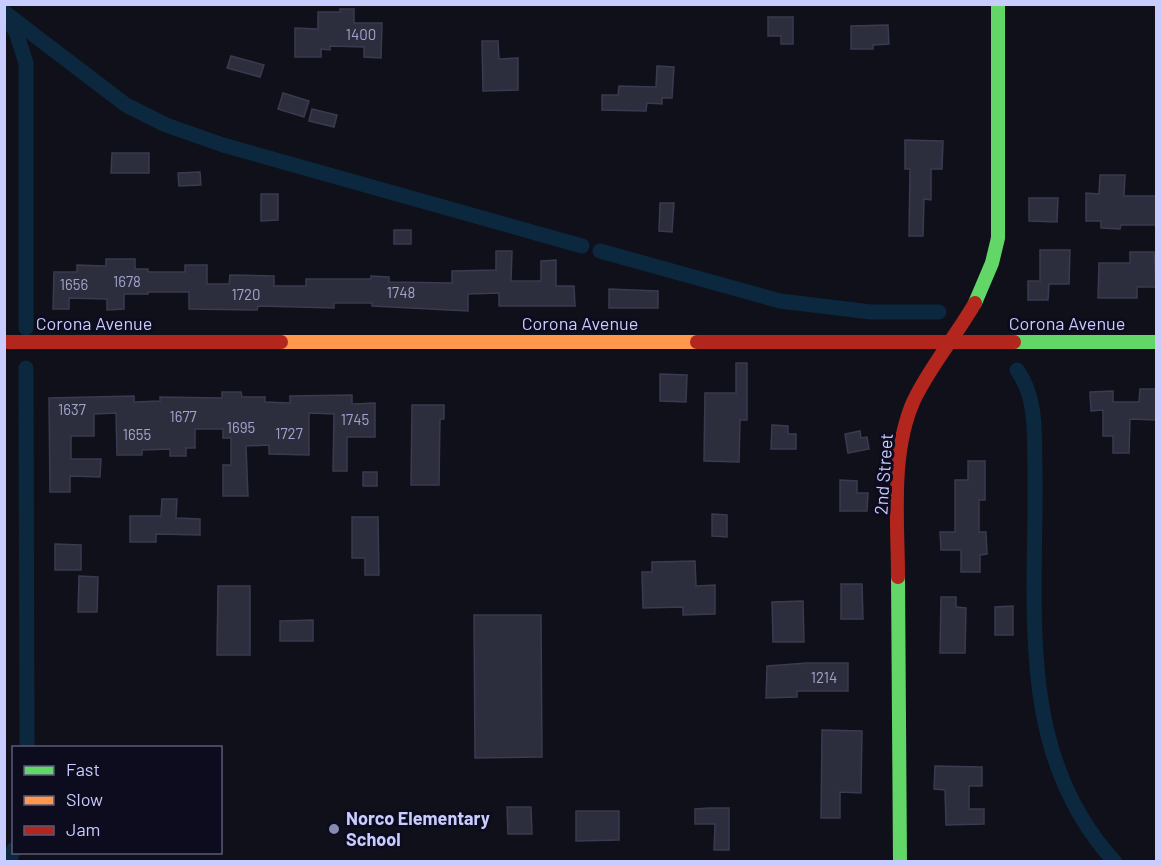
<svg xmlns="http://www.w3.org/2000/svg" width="1161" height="866" viewBox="0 0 1161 866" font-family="Barlow,sans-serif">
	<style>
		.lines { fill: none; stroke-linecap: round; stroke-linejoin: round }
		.canal { stroke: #0b283f; stroke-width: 15 }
		.building { fill: #2d2e3d; stroke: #3a3a50; stroke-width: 1.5 }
		.fast { stroke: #63d668; stroke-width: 14 }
		.slow { stroke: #ff974d; stroke-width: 14 }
		.jam { stroke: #b3261e; stroke-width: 14 }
		.poi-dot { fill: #888aaf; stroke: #0c0c1e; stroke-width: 2 }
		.labels { text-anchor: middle; stroke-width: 6; stroke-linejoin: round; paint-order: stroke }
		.number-label { font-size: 15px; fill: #a2a4ce }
		.street-label { font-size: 18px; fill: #c9ccff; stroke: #0c0c1e }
		.poi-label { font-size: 18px; font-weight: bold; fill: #c9ccff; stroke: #0c0c1e; text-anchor: start }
	</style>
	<rect width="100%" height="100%" fill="#10101a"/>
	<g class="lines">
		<path class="canal" d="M4,12L126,105L166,125L223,145L582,246
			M8,20L16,32L26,63V328
			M600,251L780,301L871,312H939
			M26,368L27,748
			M1017,370C1038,399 1034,437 1035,471C1037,607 1014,753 1115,862
			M9,862L14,849"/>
	</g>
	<path class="building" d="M340,9H354V23H382L381,58L364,57V47L330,46V50L321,49V57H295V28L318,29V12H340Z
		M768,17H793V44H781V36H768Z
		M888,25L889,44L873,45V49H851V26Z
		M482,41H498L499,59L518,58V90L483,91Z
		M231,56L264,65L260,77L227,68Z
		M657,66L674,67L672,98H662V104L647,103L646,111L602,110V95H618L619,86L656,87Z
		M283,93L309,101L304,117L278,109Z
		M312,109L337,115L334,127L309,121Z
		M905,140L943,141L942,169H931V200L924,199L923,236H909L910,169H905Z
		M112,153H149V173H111Z
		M200,172L201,185L179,186L178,173Z
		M1100,175H1125L1124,196H1156V225H1121L1120,229L1101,228V221H1086V193L1099,194Z
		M261,194H278V220L261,221Z
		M1029,198H1058L1057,222L1029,221Z
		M660,203H674L672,232L659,231Z
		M394,230H411V244H394Z
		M1040,250H1070L1069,284H1049L1048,300H1028V281H1040Z
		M496,251H512L511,281H541V261L556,260V286H574L575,306H499V293L468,294V311L372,306V303H334V308L258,306L257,310L189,309V292H148V294H124V309L107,310V299L69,298V309H53L54,272H77V265L106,266V259H135V269H148V272H185V265H207V284H229L230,275L274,276V286H306V279H371V276L389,277V282L452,283V271L496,270Z
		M1130,252H1154L1156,287H1137V298H1098L1099,263H1130Z
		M609,289L658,291V308H609Z
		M736,363H747V420H740L739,462L704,461L705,393H736Z
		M660,374L687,375L686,402L660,401Z
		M1140,389H1156V420L1130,419L1129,453H1113V436H1103V410L1091,411L1090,392L1113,391V402H1139Z
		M222,392H241L242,397H265V402L290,403V396L352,395V404L375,403V437H347V471H333L334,414L309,413V455L269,454V445L246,446L248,496H223V465H231V438H223V429H195V448H186V456H170V449L142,450V455H117L116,413L94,414V436H71V459H101L100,477L70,476V492H50L49,398L134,396V402L160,401V397L222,398Z
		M412,405H444V419H440L439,485H411Z
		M772,425L788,426V434H796V449H771Z
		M860,431L861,438L867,437L869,449L848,453L845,434Z
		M968,461H985V500H979V532H986L987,554L980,555V572H961V550H941L940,532H955V480H968Z
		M363,472H377V486H363Z
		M840,480L857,481V493H868L867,511H840Z
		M162,499H177L176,518L200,519V535L156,534V542H130V516H161Z
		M712,514L727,515V537L712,536Z
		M352,517H378L379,575H365V558H352Z
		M55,544L81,545V570H55Z
		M695,561L696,586L715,585V614L683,615V607L643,608L642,572H652V562Z
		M79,576L98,577L97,612H78Z
		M841,584H862L863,619H841Z
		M218,586H250V655H217Z
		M941,597H956V607L966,608L965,653H940Z
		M803,601L804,642H773L772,602Z
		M1013,606V635H995V607Z
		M474,615H541L542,757L475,758Z
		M313,620V641H280V621Z
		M807,663H848V691H797V697L766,698L767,666Z
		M822,730L862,731L861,793L840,792V818H821Z
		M935,766L982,767V786H969V809H984V824L946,825L945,790L934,789Z
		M507,807H531L532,834H508Z
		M709,808H729V850H714L715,824H695V809Z
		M576,811H619V840L576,841Z"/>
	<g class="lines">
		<path class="fast" d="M975,303L992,263L998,238V4
			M1014,342H1156
			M898,577L900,862"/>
		<path class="slow" d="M281,342H697"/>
		<path class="jam" d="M4,342H281
			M697,342H1014
			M898,577C898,521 890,453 914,400C931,365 956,336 975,303"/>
	</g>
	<circle class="poi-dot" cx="334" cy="829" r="6"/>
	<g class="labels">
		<g class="number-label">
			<text x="361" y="40">1400</text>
			<text x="127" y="287">1678</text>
			<text x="74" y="290">1656</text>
			<text x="401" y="298">1748</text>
			<text x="246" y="300">1720</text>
			<text x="72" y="415">1637</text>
			<text x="183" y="422">1677</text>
			<text x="355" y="425">1745</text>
			<text x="241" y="433">1695</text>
			<text x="289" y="439">1727</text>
			<text x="137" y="440">1655</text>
			<text x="824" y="683">1214</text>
		</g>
		<g class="street-label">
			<text x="94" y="330">Corona Avenue</text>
			<text x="580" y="330">Corona Avenue</text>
			<text x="1067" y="330">Corona Avenue</text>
			<text transform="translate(884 474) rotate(-86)" y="6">2nd Street</text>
		</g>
		<g class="poi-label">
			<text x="346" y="825">Norco Elementary<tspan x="346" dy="21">School</tspan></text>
		</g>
	</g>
	<rect width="1161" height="866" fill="none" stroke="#c9ccff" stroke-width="12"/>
	<rect x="12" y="746" width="210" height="108" fill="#0c0c1e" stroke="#585978" stroke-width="1.5"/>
	<rect x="24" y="766" width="30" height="9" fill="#63d668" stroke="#585978" stroke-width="1.5"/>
	<text x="66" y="776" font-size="18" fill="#c9ccff">Fast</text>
	<rect x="24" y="796" width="30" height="9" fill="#ff974d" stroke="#585978" stroke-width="1.5"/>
	<text x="66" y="806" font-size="18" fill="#c9ccff">Slow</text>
	<rect x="24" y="826" width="30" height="9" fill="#b3261e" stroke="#585978" stroke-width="1.5"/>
	<text x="66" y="836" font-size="18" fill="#c9ccff">Jam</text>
</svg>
